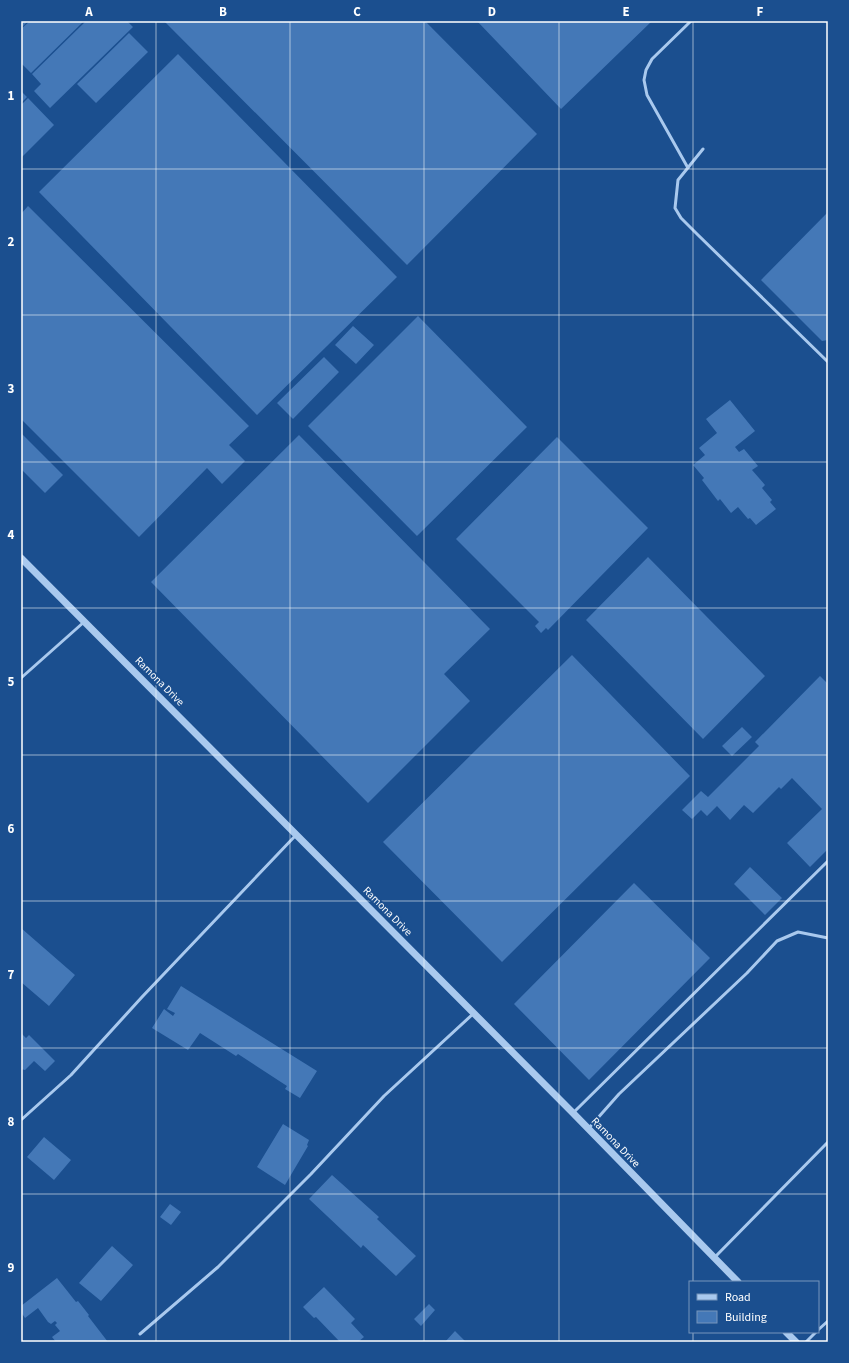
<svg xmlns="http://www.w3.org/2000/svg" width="849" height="1363" viewBox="0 0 849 1363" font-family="'Source Sans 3',sans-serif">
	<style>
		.building { fill: #4478b7 }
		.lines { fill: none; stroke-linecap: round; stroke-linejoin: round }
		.service { stroke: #a9c9ee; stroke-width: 3 }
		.tertiary { stroke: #a9c9ee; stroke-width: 7 }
		.grid { fill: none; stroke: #fff; stroke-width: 1; stroke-opacity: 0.55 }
		.labels { text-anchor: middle; stroke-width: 4; stroke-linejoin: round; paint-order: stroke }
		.street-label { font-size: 11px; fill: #fff; stroke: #1b4f8f }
		.neatline { fill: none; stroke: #fff; stroke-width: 1.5 }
		.grid-label { font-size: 13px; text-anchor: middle; font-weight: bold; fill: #fff }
	</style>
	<rect width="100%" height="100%" fill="#1b4f8f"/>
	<path class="building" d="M21,21H28L21,28Z
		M30,21H84L31,73L21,63V29Z
		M86,21H127L133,27L50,108L34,91L41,84L32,74Z
		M164,21H425L537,134L407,265Z
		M477,21H652L561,109Z
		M129,33L148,52L96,103L77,84Z
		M178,54L397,277L257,415L39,192Z
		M21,91L27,97L21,103Z
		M28,98L54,125L21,158V105Z
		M28,206L249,426L229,445L245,461L222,484L207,468L139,537L21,419V214Z
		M828,212V340L822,341L761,280Z
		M418,316L527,427L417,536L308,426Z
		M353,326L374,345L356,364L335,345Z
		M324,357L339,372L293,419L277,403Z
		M730,400L755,431L735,447L739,452L744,449L758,466L752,470L765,485L762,488L772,500L770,502L776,509L756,525L750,518L748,519L738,507L731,513L720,499L718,501L702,480L704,478L693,465L705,455L699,448L717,433L706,419Z
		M21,433L63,475L45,493L21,469Z
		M299,435L490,629L444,674L470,701L368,803L151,582Z
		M557,437L648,528L548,630L546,628L541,633L535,626L539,622L456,539Z
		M648,557L765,676L703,739L586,620Z
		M572,655L690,776L502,962L383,842Z
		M820,676L828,684V849L810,867L787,843L822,809L792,778L781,789L779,787L753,813L744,805L730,820L717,806L707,816L701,810L692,819L682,810L701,791L708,797L759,746L755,742Z
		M742,727L752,737L732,756L722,746Z
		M750,867L782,898L765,915L734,884Z
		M634,883L710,958L589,1080L514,1004Z
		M21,928L75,975L49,1006L21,982Z
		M181,986L317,1071L300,1098L285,1089L287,1086L238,1054L236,1056L200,1033L188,1050L152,1028L164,1009L173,1016L175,1013L167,1009Z
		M21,1033L26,1038L29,1035L55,1061L45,1071L34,1061L25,1070L21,1069Z
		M283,1124L309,1140L307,1145L308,1146L285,1185L257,1167Z
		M44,1137L71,1160L54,1180L27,1157Z
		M332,1175L379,1217L377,1219L416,1256L396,1276L363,1245L361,1248L309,1199Z
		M170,1204L181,1212L171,1225L160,1217Z
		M112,1246L133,1265L101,1301L79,1283Z
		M57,1278L76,1302L78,1301L89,1315L88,1316L108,1342H56L52,1337L60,1331L55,1325L57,1323L55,1321L51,1324L48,1322L38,1308L25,1318L21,1312V1306Z
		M324,1287L355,1319L351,1323L364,1337L358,1342H340L316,1317L314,1318L303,1307Z
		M429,1304L435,1310L421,1326L414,1319Z
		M455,1331L466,1342H445Z"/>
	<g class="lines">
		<path class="service" d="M703,149L678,180L675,208L681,218L697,234L828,362
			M688,168L647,95L644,80L646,70L652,59L691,21
			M21,678L84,622
			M573,1113L828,861
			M21,1120L71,1075L142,997L296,835
			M588,1129L619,1094L747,973L777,941L798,932L828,938
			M714,1258L828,1142
			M818,1330L828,1321
			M140,1334L218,1267L311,1174L384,1096L474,1013
			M806,1342L816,1332"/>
		<path class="tertiary" d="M21,558L573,1113L738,1282
			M786,1332L796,1342"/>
	</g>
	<path class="grid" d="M156,21V1342M290,21V1342M424,21V1342M559,21V1342M693,21V1282M21,169H828M21,315H828M21,462H828M21,608H828M21,755H828M21,901H828M21,1048H828M21,1194H828M693,1332V1342"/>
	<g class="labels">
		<g class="street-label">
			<text transform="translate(160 681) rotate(45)" y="4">Ramona Drive</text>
			<text transform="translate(388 911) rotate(45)" y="4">Ramona Drive</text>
			<text transform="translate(616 1142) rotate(46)" y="4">Ramona Drive</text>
		</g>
	</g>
	<rect width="849" height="1363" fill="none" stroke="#1b4f8f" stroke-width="44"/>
	<rect x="689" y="1281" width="130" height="52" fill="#1b4f8f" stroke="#7695bc"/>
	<rect x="697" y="1294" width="20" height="6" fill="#a9c9ee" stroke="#7695bc"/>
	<text x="725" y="1301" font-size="12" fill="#ffffff">Road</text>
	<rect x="697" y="1311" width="20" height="12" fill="#4478b7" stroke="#7695bc"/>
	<text x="725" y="1321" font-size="12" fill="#ffffff">Building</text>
	<rect x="22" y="22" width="805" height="1319" class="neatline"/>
	<g class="grid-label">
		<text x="89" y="16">A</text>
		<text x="223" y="16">B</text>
		<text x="357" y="16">C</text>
		<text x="492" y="16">D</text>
		<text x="626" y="16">E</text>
		<text x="760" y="16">F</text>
		<text x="11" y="100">1</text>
		<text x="11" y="246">2</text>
		<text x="11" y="393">3</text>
		<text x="11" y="539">4</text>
		<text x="11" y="686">5</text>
		<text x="11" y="833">6</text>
		<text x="11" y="979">7</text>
		<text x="11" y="1126">8</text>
		<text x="11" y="1272">9</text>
	</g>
</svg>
